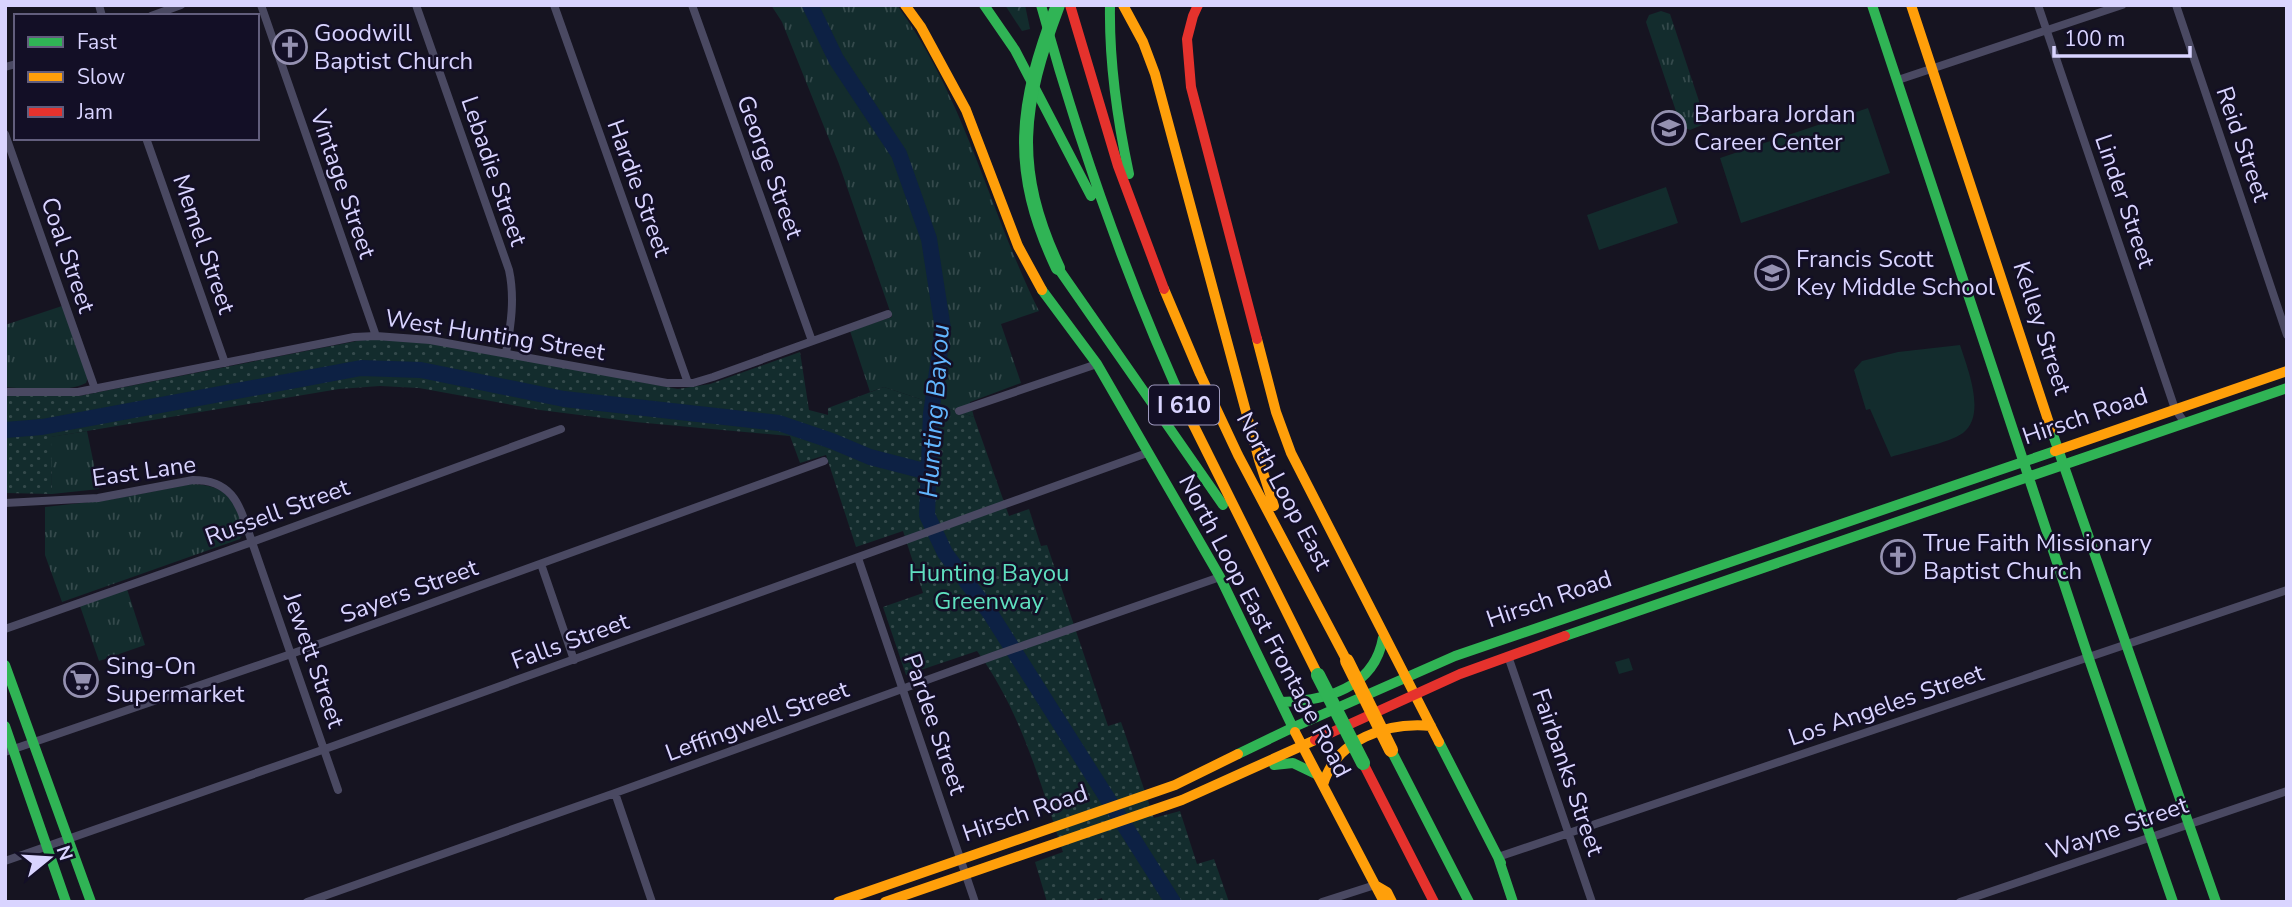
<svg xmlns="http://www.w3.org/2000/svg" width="2292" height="907" viewBox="0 0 2292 907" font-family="'Nunito Sans',sans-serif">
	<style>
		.grass { fill: url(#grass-tufts) }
		.forest { fill: url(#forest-crowns) }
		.park { fill: url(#park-dots) }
		.pitch { fill: #132c2d }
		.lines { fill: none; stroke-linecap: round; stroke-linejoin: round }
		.river { stroke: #0d2144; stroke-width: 16 }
		.street { stroke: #4a4962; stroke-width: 8 }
		.fast { stroke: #30b455; stroke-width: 10 }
		.slow { stroke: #ff9f0a; stroke-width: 10 }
		.jam { stroke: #e5322d; stroke-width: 10 }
		.fast-bridge { stroke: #30b455; stroke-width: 14 }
		.slow-bridge { stroke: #ff9f0a; stroke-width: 14 }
		.labels { text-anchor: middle; stroke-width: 5; stroke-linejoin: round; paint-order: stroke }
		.shield { fill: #130f26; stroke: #9e99be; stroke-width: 2 }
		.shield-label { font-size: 23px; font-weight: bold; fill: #d9d4ff }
		.poi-label { font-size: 24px; fill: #d9d4ff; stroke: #130f26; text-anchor: start }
		.street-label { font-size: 24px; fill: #d9d4ff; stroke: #130f26 }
		.park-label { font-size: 24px; fill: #5fe0c0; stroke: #130f26 }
		.water-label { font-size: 26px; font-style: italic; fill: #62b6ff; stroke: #130f26 }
	</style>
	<defs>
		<pattern id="grass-tufts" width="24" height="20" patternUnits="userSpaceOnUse" patternTransform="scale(1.75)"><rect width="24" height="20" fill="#132c2d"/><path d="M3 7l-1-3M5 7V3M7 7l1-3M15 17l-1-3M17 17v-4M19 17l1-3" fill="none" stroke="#354a4c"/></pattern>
		<pattern id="forest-crowns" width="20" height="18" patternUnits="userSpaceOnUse" patternTransform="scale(1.75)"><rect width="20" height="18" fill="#132c2d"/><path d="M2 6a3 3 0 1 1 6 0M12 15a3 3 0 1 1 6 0" fill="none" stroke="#354a4c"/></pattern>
		<pattern id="park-dots" width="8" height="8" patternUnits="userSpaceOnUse" patternTransform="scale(1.75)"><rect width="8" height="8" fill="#132c2d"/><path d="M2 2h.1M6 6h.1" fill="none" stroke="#354a4c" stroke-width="1.8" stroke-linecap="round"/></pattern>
	</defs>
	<rect width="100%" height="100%" fill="#161421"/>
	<path class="grass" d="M771,5H897C966,100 988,208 1039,311L1001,324L1021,383L970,402L974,417L884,387L870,392L850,331L892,317L839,164L782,22Z
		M1661,11L1670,14L1705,119L1702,125L1690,130L1681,126L1646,22L1649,15Z
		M62,306L88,377L86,383C66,393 28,389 5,387V325Z
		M87,431L99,489L52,494L50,437Z
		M192,484C229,486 232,499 245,530L240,539L62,602L45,555V507L108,500Z
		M127,589L145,645L99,661L80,606Z"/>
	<path class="forest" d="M1005,5H1025L1030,29L1022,31Z"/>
	<path class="park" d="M367,339L416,341L501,355L678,389L710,384L800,352L809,410L828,415V408L884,387L974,417L1009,516L1029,509L1041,546L1047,545L1108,726L1121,722L1154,818L1180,811L1197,864L1214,859L1229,902H1103L1102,898L1091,902H1047L1035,862L1063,852C1040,782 1021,711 977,651L906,675L883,607L923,593L903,531L856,547L826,455L800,463L790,436L635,422L540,410L419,388L380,386L339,389L51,437L52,494L5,493V396H79Z"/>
	<path class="pitch" d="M1868,108L1890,173L1741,223L1720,158Z
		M1666,187L1678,223L1599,250L1587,215Z
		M1960,345C1967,367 1987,415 1963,433C1949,443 1909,451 1891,457L1870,409L1866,410L1854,370L1862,361L1898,352Z
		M1629,658L1633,670L1619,674L1615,662Z"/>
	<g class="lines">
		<path class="river" d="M810,5L836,59L899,154L929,239L943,329L931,414L927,515L945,553L990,613L1173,902
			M5,430L42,427L361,368L421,370L564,399L779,423L832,441L870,457L928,472"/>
		<path class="street" d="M99,5L102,16
			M261,5L376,336
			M416,5L509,270C515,298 511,324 506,353
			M554,5L688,383
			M692,5L812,341
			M2038,5L2175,409L2185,423
			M2176,5L2287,335
			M151,16L181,5
			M5,67L16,64
			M1898,80L2122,5
			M5,134L95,389
			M146,138L225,363
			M5,392H78L354,337L376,336L430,340L667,383H693L713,377L888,314
			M959,411L1097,364
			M5,503L98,498L193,480C236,480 240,509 252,542L338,790
			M858,558L975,902
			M541,564L574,660
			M5,629L252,542L561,429
			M1508,656L1592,902
			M5,752L291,654L824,461
			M615,793L652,902
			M1498,857L2287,590
			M5,861L325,749L1147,453
			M307,902L615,793L993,656L1220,577
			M1322,902L1375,885
			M1960,902L2287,791"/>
		<path class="fast" d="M984,5L1015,50L1091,196
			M1041,5C1080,148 1129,287 1192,422
			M1110,5C1109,62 1117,118 1129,174
			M1872,5L2088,656L2173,902
			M1058,268L1223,505
			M1042,290L1097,364L1220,577L1295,732
			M2051,429L2216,902
			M1565,636L2287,388
			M5,665L91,902
			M1281,702C1326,701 1374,688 1383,638
			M5,726L66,902
			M1439,742L1501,863
			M1391,750L1469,902
			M1238,754L1294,727L1455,656L2055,451
			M1274,765L1293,763L1318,775
			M1498,857L1513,902"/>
		<path class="slow" d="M905,5L921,27L966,110L1018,246L1042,290
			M1123,5L1143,42L1155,74L1259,460L1274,506
			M1911,5L2051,429
			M1164,289L1200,374L1238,455L1347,661
			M1257,339L1276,412L1291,453L1439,742
			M1192,422L1318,675
			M2055,451L2287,371
			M1295,732L1384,902
			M1323,785C1336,739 1387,722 1431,726
			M1375,885L1387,892L1392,902
			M838,902L1175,785L1238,754
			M885,902L1182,800L1315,740"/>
		<path class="jam" d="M1070,5L1118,166L1164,289
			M1198,5L1193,16L1187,39L1191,87L1257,339
			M1315,740L1460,674L1565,636
			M1363,763L1434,902"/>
		<path class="fast-bridge" d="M1058,5C1020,105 1011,168 1058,268
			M1318,675L1363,763"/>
		<path class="slow-bridge" d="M1347,661L1391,750"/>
	</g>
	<defs>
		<g id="church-ring" transform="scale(1.75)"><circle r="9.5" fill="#130f26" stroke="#9591b1" stroke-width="1.5"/><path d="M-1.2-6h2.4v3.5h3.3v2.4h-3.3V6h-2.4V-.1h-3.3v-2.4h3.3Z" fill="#9591b1"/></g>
		<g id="school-ring" transform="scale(1.75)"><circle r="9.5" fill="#130f26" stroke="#9591b1" stroke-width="1.5"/><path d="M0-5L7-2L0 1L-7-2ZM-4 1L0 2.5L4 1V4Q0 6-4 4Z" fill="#9591b1"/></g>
		<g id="supermarket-ring" transform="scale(1.75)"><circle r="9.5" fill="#130f26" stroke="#9591b1" stroke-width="1.5"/><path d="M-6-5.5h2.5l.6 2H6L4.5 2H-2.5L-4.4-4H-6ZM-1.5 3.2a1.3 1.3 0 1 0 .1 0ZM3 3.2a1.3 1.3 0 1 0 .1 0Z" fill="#9591b1"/></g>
	</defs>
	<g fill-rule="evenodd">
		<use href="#church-ring" x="290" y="47"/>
		<use href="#school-ring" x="1669" y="128"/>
		<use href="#school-ring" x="1772" y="273"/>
		<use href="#church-ring" x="1898" y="557"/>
		<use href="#supermarket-ring" x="81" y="680"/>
	</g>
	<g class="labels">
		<rect class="shield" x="1149" y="385.5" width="70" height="39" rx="5"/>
		<g class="shield-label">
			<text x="1184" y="413">I 610</text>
		</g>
		<g class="poi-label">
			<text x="314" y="41">Goodwill<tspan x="314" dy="28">Baptist Church</tspan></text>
			<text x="1694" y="122">Barbara Jordan<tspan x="1694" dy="28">Career Center</tspan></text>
			<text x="1796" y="267">Francis Scott<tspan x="1796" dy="28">Key Middle School</tspan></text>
			<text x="1923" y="551">True Faith Missionary<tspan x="1923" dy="28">Baptist Church</tspan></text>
			<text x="106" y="674">Sing-On<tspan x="106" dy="28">Supermarket</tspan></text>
		</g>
		<g class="street-label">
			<text transform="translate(2243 144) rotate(71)" y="8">Reid Street</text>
			<text transform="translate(770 167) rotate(70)" y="8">George Street</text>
			<text transform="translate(494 171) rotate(71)" y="8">Lebadie Street</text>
			<text transform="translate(343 184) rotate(71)" y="8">Vintage Street</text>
			<text transform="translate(639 188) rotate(70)" y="8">Hardie Street</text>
			<text transform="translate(2125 201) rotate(71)" y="8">Linder Street</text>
			<text transform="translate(204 244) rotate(71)" y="8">Memel Street</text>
			<text transform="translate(68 255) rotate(71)" y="8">Coal Street</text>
			<text transform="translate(2042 328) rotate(72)" y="8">Kelley Street</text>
			<text transform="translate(495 335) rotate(9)" y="8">West Hunting Street</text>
			<text transform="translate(2085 416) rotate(-19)" y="8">Hirsch Road</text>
			<text transform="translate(144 471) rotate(-8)" y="8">East Lane</text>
			<text transform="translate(1284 491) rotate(62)" y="8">North Loop East</text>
			<text transform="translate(277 512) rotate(-20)" y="8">Russell Street</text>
			<text transform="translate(409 591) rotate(-20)" y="8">Sayers Street</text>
			<text transform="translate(1549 599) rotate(-19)" y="8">Hirsch Road</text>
			<text transform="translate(1265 626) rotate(62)" y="8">North Loop East Frontage Road</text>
			<text transform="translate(570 641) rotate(-20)" y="8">Falls Street</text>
			<text transform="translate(314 660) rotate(71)" y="8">Jewett Street</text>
			<text transform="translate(1886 705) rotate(-19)" y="8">Los Angeles Street</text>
			<text transform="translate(757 721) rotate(-20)" y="8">Leffingwell Street</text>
			<text transform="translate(935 724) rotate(71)" y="8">Pardee Street</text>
			<text transform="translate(1568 772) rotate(71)" y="8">Fairbanks Street</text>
			<text transform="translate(1025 813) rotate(-19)" y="8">Hirsch Road</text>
			<text transform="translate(2117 828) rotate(-19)" y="8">Wayne Street</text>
		</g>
		<g class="park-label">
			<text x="989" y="581">Hunting Bayou<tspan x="989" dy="28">Greenway</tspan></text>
		</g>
		<g class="water-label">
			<text transform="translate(934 411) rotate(-86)" y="9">Hunting Bayou</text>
		</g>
	</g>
	<rect width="2292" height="907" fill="none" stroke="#d9d4ff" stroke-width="14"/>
	<rect x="14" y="14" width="245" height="126" fill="#130f26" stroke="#625e7d" stroke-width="2"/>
	<rect x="28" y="37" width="35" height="10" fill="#30b455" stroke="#625e7d" stroke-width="2"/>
	<text x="77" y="49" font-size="21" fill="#d9d4ff">Fast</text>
	<rect x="28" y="72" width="35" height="10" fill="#ff9f0a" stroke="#625e7d" stroke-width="2"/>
	<text x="77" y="84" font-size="21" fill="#d9d4ff">Slow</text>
	<rect x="28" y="107" width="35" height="10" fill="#e5322d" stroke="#625e7d" stroke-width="2"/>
	<text x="77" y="119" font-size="21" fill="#d9d4ff">Jam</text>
	<g transform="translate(49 858) rotate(72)" stroke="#130f26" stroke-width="5" paint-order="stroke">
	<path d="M0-5L12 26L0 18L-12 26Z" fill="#d9d4ff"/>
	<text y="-10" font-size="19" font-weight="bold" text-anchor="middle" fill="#d9d4ff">N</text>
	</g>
	<path d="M2054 46v10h136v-10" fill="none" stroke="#d9d4ff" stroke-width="3.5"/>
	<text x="2064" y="46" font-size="21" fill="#d9d4ff" stroke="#130f26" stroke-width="5" paint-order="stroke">100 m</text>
</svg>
